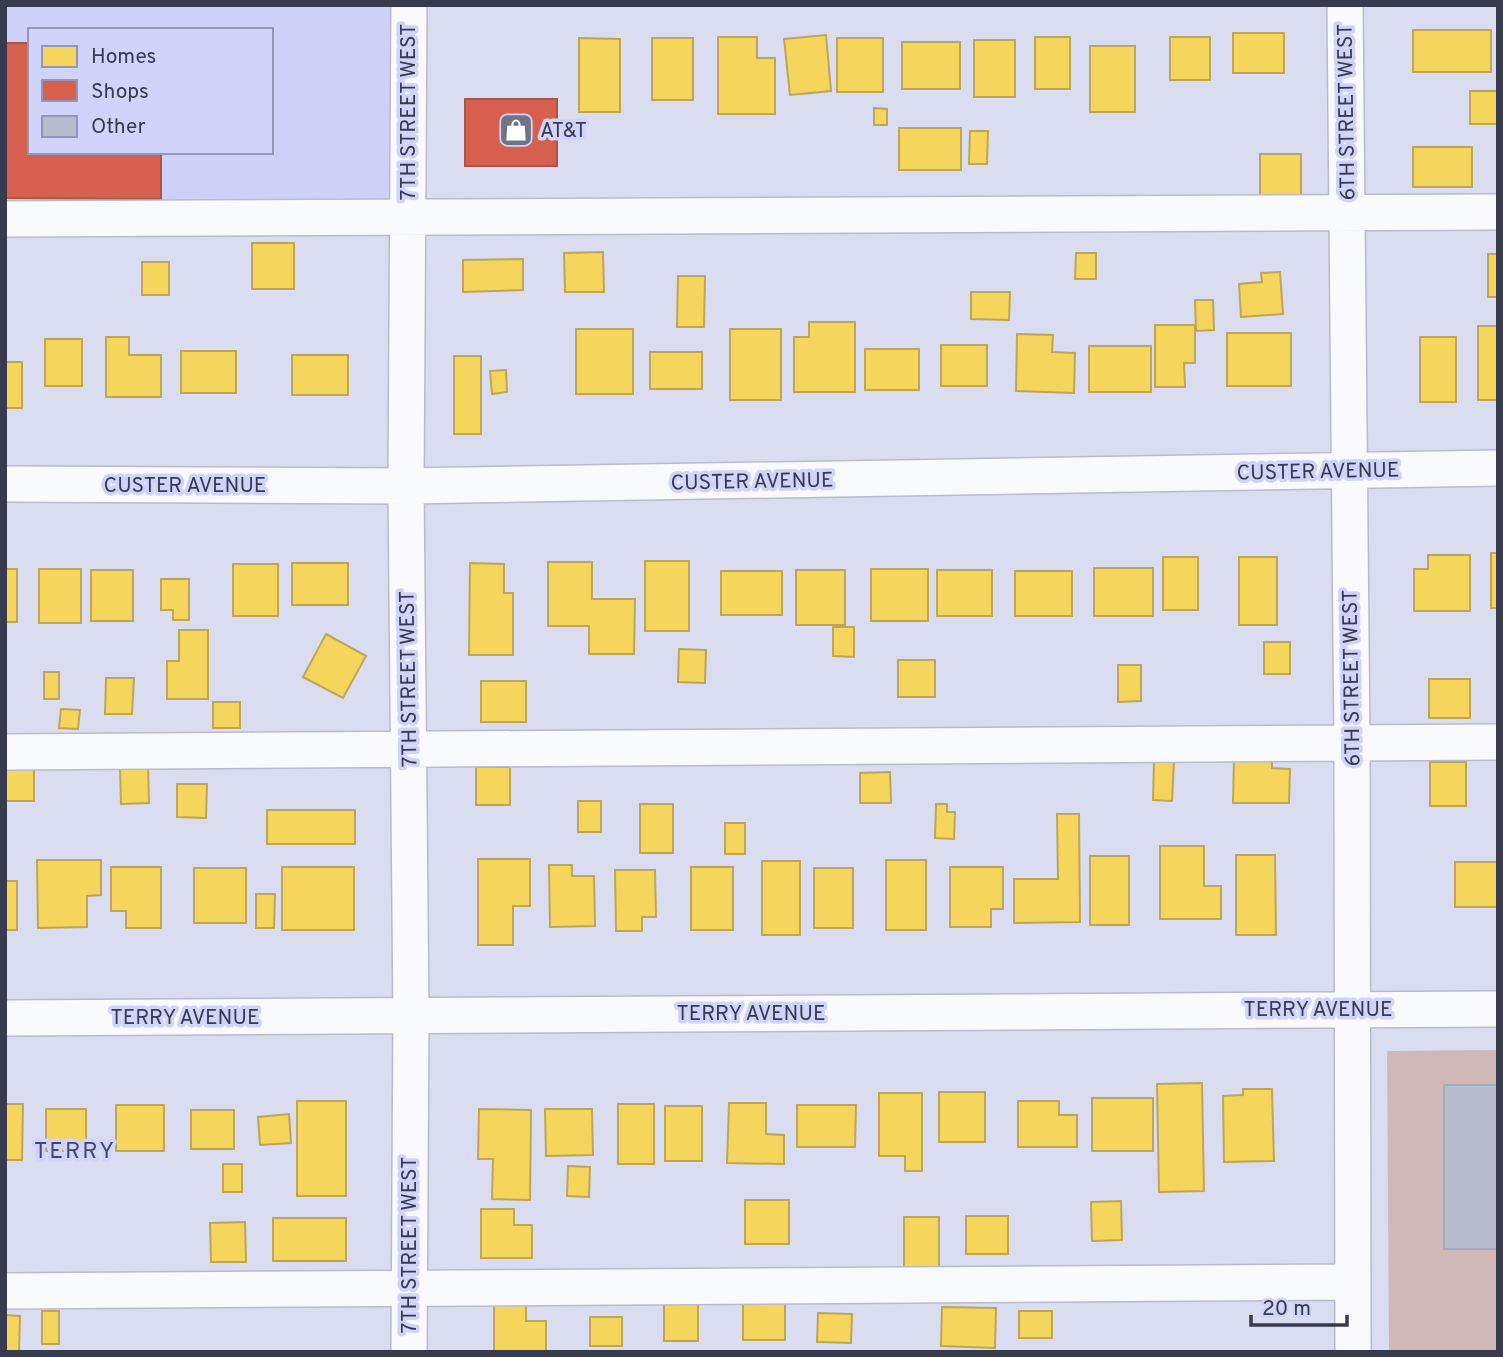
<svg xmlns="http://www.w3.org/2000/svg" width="1503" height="1357" viewBox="0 0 1503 1357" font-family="Overpass,sans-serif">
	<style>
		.built { fill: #cdd1f8; fill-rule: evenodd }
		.green { fill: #d1b8b8 }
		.homes { fill: #f6d55c; stroke: #bda658; stroke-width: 2 }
		.shops { fill: #d6604d; stroke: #a7554d; stroke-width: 2 }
		.building { fill: #b6bccc; stroke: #a5aabb; stroke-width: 2 }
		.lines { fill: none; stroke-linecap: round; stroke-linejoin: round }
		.minor-casing { stroke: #b9bbcc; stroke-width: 38 }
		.minor { stroke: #f9fafd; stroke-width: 35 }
		.labels { text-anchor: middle; stroke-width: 7; stroke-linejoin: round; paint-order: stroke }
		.street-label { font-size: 21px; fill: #383a4d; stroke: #d0d4fa }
		.poi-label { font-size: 21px; fill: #383a4d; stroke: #d0d4fa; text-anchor: start }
		.neighbourhood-label { font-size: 23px; letter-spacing: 2px; fill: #42456c; stroke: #d0d4fa }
	</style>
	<rect width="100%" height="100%" fill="#dadcf0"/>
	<path class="built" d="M5,5H409L408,218L5,219ZM30,30H271V152H30Z"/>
	<path class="green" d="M1498,1050V1352H1389L1387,1051Z"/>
	<path class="homes" d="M1413,30H1491V72H1413Z
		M1233,33H1284V73H1233Z
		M826,35L831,91L790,95L784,39Z
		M718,37H757V58H775V114H718Z
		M1035,37H1070V89H1035Z
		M1170,37H1210V80H1170Z
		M579,38L620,39V112H579Z
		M652,38H693V100H652Z
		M837,38H883V92H837Z
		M974,40H1015V97H974Z
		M902,42H960V89H902Z
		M1090,46H1135V112H1090Z
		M1470,91H1498V124H1470Z
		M874,108L887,109V125H874Z
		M899,128H961V170H899Z
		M970,131H988L987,164H969Z
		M1413,147H1472V187H1413Z
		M1260,154H1301V197H1260Z
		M252,243H294V289H252Z
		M603,252L604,292H565L564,253Z
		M1076,253H1096V279H1075Z
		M1488,254H1498V297H1488Z
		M523,259V290L463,292V260Z
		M142,262H169V295H142Z
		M1280,272L1283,314L1241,317L1239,284L1262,282L1261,273Z
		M678,276H705L704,327H677Z
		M971,292H1010L1009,320L971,319Z
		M1195,300H1213L1214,330L1196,331Z
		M809,322H855V392H794V337H809Z
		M1155,325H1195V363H1184L1185,387H1155Z
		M1478,326H1498V400H1478Z
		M576,329H633V394H576Z
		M730,329H781V400H730Z
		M1227,333H1291V386H1227Z
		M1017,334L1053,335L1052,352L1075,353L1074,393L1016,391Z
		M106,337H129V355H161V397H106Z
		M1420,337H1456V402H1420Z
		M45,339H82V386H45Z
		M941,345H987V386H941Z
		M1089,346H1151V392H1089Z
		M865,349H919V390H865Z
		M181,351H236V393H181Z
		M650,352H702V389H650Z
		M292,355H348V395H292Z
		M454,356H481V434H454Z
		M5,362H22V408H5Z
		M506,370L507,392L492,394L490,371Z
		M1491,553H1498V608H1491Z
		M1428,555H1470V611H1414V569H1428Z
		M1163,557H1198V610H1163Z
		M1239,557H1277V625H1239Z
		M645,561H689V631H645Z
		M548,562H592V599H635L634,654H589V626H548Z
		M292,563H348V605H292Z
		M470,563L504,564V593H513V655H469Z
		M233,564H278V616H233Z
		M1094,568H1153V616H1094Z
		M5,569H17V622H5Z
		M39,569H81V623H39Z
		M871,569H928V621H871Z
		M91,570H133V621H91Z
		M796,570H845V625H796Z
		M937,570H992V616H937Z
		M721,571H782V615H721Z
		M1015,571H1072V616H1015Z
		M161,579H189V620H173V610H161Z
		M833,627H854V657L833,656Z
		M179,630H208V699H167V661H179Z
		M326,634L366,656L343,698L303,677Z
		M1264,642H1290V674H1264Z
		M679,649L706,650L705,683L678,682Z
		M898,660H935V697H898Z
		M1118,665H1141V701L1118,702Z
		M44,672H59V699H44Z
		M106,678H134L132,714H105Z
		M1429,679H1470V718H1429Z
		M481,681H526V722H481Z
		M213,702H240V728H213Z
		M61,709L80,710L78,729L59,728Z
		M1234,759L1272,760V768L1290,769L1289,803H1233Z
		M1154,761H1174L1172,801L1153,800Z
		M1430,762H1466V806H1430Z
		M148,765L149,803L121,804L120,767Z
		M5,767H34V801H5Z
		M476,767H510V805H476Z
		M890,772L891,803H860V773Z
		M177,784H207L206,818L177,817Z
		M578,801H601V832H578Z
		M640,804H673V853H640Z
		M936,804H947V812H955L954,839L935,838Z
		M267,810H355V844H267Z
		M1057,814H1079L1080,922L1014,923V879H1058Z
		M725,823H745V854H725Z
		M1160,846H1204V886H1221V919H1160Z
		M1236,855H1275L1276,935H1236Z
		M1090,856H1129V925H1090Z
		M478,859H530V906H513V945H478Z
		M37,860H101V895L87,896V927L38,928Z
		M886,860H926V930H886Z
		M762,861H800V935H762Z
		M1455,862H1498V907H1455Z
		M549,865H572V876H594L595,926L550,927Z
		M111,867H161V928H126V911H111Z
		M282,867H354V930H282Z
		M691,867H733V930H691Z
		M950,867H1003V909H991V927H950Z
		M194,868H246V923H194Z
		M814,868H853V928H814Z
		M615,870H655L656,917H642V931H616Z
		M5,881H17V930H5Z
		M256,894H275L274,928H256Z
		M1202,1083L1204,1191L1159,1192L1157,1084Z
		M1243,1089H1272L1274,1161L1224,1162L1223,1096L1243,1095Z
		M939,1092H985V1142H939Z
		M879,1093H922V1171H905V1156H879Z
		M1092,1098H1153V1151H1092Z
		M297,1101H346V1196H297Z
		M1018,1101H1059V1115H1077V1147H1018Z
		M729,1103H766V1134L784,1135V1164L727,1163Z
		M5,1104H23L22,1160H5Z
		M618,1104H654V1164H618Z
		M116,1105H164V1151H116Z
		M797,1105H856L855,1147H797Z
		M665,1106H702V1161H665Z
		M46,1109H86V1151H46Z
		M479,1109L531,1110L530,1200L492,1199L493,1159H478Z
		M545,1109H592L593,1155L546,1156Z
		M191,1110H234V1149H191Z
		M289,1114L291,1143L260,1145L258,1117Z
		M223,1164H242V1192H223Z
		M568,1166L590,1167L589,1197L567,1196Z
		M745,1200H789V1244H745Z
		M1121,1201L1122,1240L1092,1241L1091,1202Z
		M481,1209H514V1225H532V1258H481Z
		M966,1216H1008V1254H966Z
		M904,1217H939V1267H904Z
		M273,1218H346V1261H273Z
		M245,1222L246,1262H211L210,1223Z
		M664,1296H698V1341H664Z
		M494,1300H526V1321H546V1352H494Z
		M743,1302H785V1340H743Z
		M942,1307L996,1308L995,1348L941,1346Z
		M42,1311H59V1344H42Z
		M1019,1311H1052V1338H1019Z
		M818,1313L852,1314L851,1343L817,1342Z
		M5,1315L20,1316L19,1352H5Z
		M590,1317H622V1346H590Z"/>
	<path class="shops" d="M5,43H30V152H161V199L5,198Z
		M465,99H557V166H465Z"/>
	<path class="building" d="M1444,1085H1498V1249H1444Z"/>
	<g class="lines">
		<g class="minor-casing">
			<path id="minor" d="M409,5L406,486L411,1016L409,1352
				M1345,5L1352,744L1353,1352
				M5,219L1498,212
				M5,484L406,486L1498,468
				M5,752L1498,742
				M5,1018L1498,1009
				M5,1291L1353,1282"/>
		</g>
		<use href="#minor" class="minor"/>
	</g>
	<defs>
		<g id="shop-square" transform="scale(1.75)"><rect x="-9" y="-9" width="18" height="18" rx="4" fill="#717386" stroke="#d0d4fa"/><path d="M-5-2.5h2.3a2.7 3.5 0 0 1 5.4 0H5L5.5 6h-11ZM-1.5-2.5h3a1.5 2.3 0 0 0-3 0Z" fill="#fff"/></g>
	</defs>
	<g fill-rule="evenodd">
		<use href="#shop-square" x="516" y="130"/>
	</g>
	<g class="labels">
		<g class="street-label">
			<text transform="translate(408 112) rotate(-90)" y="7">7TH STREET WEST</text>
			<text transform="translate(1346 112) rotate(-91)" y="7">6TH STREET WEST</text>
			<text transform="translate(1318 471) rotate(-1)" y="7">CUSTER AVENUE</text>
			<text transform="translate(752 481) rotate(-1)" y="7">CUSTER AVENUE</text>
			<text x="185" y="492">CUSTER AVENUE</text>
			<text transform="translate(1351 678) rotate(-91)" y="7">6TH STREET WEST</text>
			<text transform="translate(408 679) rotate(-91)" y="7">7TH STREET WEST</text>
			<text x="1318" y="1016">TERRY AVENUE</text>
			<text x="751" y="1020">TERRY AVENUE</text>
			<text x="185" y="1024">TERRY AVENUE</text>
			<text transform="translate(409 1245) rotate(-90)" y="7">7TH STREET WEST</text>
		</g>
		<g class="poi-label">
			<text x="540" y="137">AT&amp;T</text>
		</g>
		<g class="neighbourhood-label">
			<text x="75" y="1158">TERRY</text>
		</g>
	</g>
	<rect width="1503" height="1357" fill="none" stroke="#383a4d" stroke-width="14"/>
	<rect x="28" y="28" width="245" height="126" fill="#d0d4fa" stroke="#9396b5" stroke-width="2"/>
	<rect x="42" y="46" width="35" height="21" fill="#f6d55c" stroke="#9396b5" stroke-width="2"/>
	<text x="91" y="63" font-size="21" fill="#383a4d">Homes</text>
	<rect x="42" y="80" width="35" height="21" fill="#d6604d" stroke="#9396b5" stroke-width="2"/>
	<text x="91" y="98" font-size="21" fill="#383a4d">Shops</text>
	<rect x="42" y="116" width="35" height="21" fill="#b6bccc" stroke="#9396b5" stroke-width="2"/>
	<text x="91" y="133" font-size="21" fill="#383a4d">Other</text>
	<path d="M1251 1315v10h96v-10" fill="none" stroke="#383a4d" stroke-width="3.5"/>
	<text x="1262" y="1315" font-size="21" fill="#383a4d" stroke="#d0d4fa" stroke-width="5" paint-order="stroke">20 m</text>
</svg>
